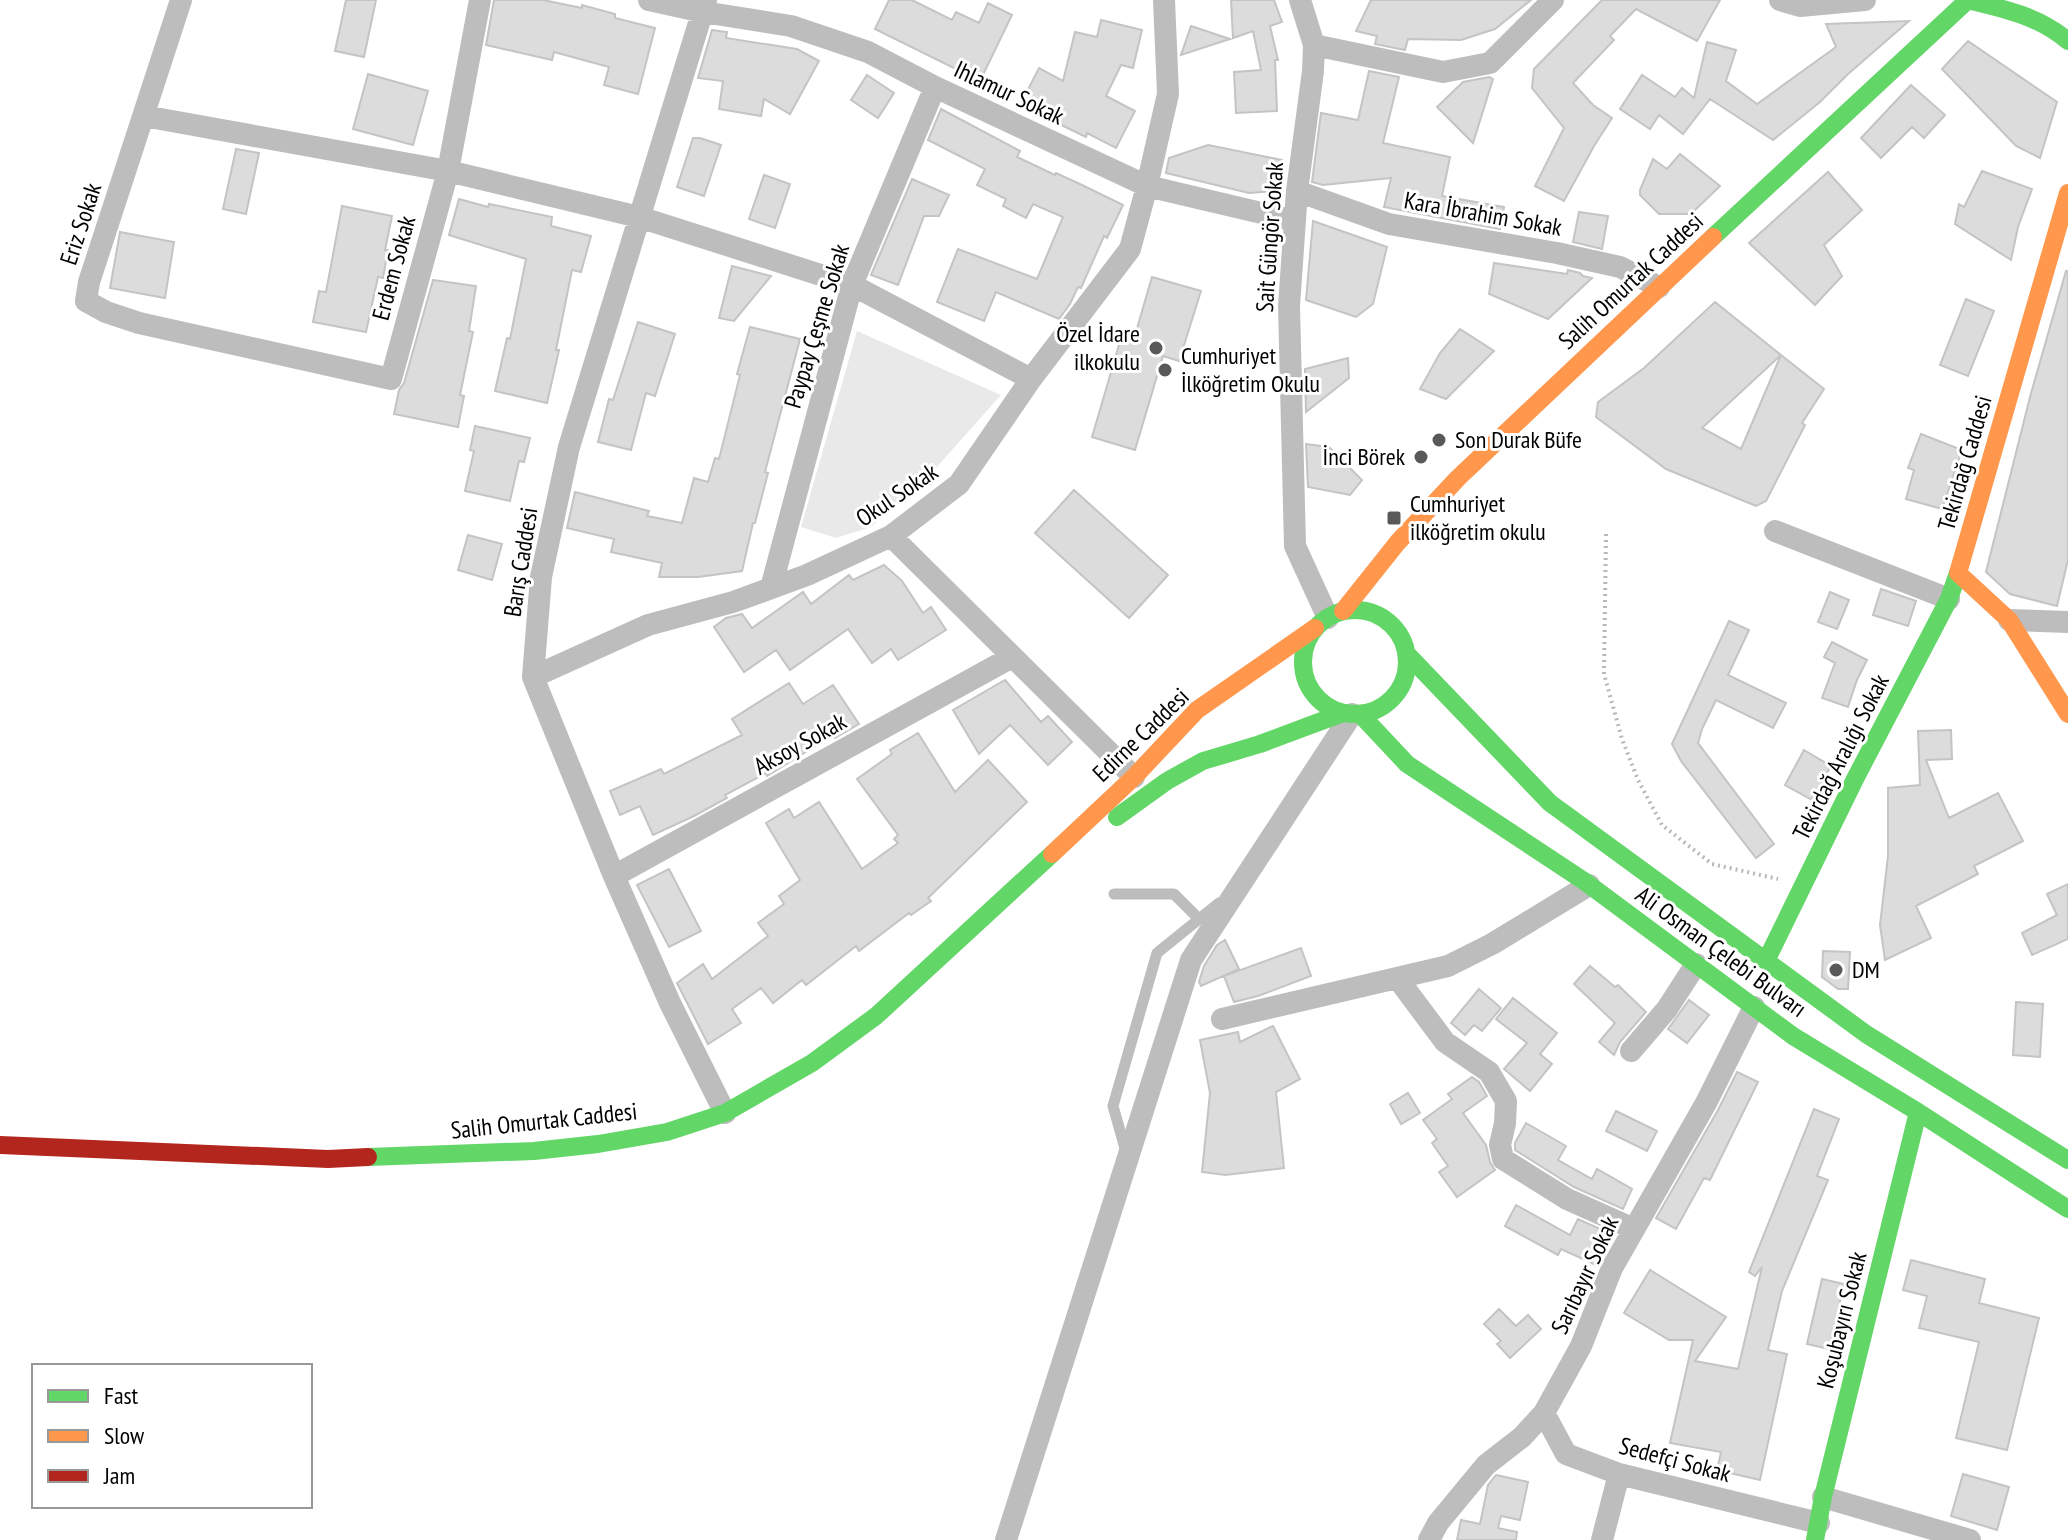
<svg xmlns="http://www.w3.org/2000/svg" width="2068" height="1540" viewBox="0 0 2068 1540" font-family="'PT Sans Narrow',sans-serif">
	<style>
		.green { fill: #e9e9e9 }
		.building { fill: #dcdcdc; stroke: #c4c4c4; stroke-width: 2 }
		.lines { fill: none; stroke-linecap: round; stroke-linejoin: round }
		.path { stroke: #b8b8b8; stroke-width: 4; stroke-dasharray: 2 4; stroke-linecap: butt }
		.lane { stroke: #bdbdbd; stroke-width: 11 }
		.street { stroke: #bdbdbd; stroke-width: 22 }
		.fast { stroke: #63d668; stroke-width: 18 }
		.slow { stroke: #ff974d; stroke-width: 18 }
		.jam { stroke: #b3261e; stroke-width: 18 }
		.poi-dot { fill: #595959; stroke: #fff; stroke-width: 3 }
		.labels { text-anchor: middle; stroke-width: 6; stroke-linejoin: round; paint-order: stroke }
		.street-label { font-size: 24px; fill: #000; stroke: #fff }
		.poi-label { font-size: 24px; fill: #000; stroke: #fff; text-anchor: start }
	</style>
	<rect width="100%" height="100%" fill="#fff"/>
	<path class="green" d="M857,331L1001,395L934,470L871,527L836,538L801,527Z"/>
	<path class="building" d="M346,0H376L364,57L335,51Z
		M494,0H543L582,8V5L615,14V18L655,28L638,94L604,85L609,67L554,52L552,60L486,45Z
		M889,0H912L952,20L956,12L979,23L988,3L1012,15L980,81L875,29Z
		M1231,0H1274L1282,22L1270,26L1278,60H1275L1277,111L1236,113L1234,72L1261,70L1253,31L1233,38Z
		M1371,0H1531L1495,29L1461,40L1408,39L1405,50L1375,44L1377,36L1356,31Z
		M1602,0H1720L1697,41L1636,9L1610,36L1614,40L1573,83L1593,105L1612,118L1594,146L1564,201L1535,186L1564,128L1532,88L1534,69Z
		M1101,20L1142,30L1133,68L1121,65L1106,96L1135,111L1116,148L1087,133L1086,137L1020,105L1039,68L1063,81L1075,32L1097,37Z
		M1909,21L1847,75L1820,102L1773,140L1710,99L1683,134L1659,115L1650,129L1620,109L1642,75L1675,97L1682,88L1694,98L1707,42L1736,50L1726,81L1757,104L1836,47L1826,24Z
		M1191,26L1230,39L1181,55Z
		M712,30L727,32L726,38L797,49L819,61L790,114L764,99L761,116L719,109L723,81L698,78Z
		M1968,41L2057,102L2040,158L2016,146L1942,69Z
		M1369,71L1399,77L1383,143L1450,157L1442,196L1504,207L1500,229L1384,207L1391,178L1323,185L1312,182L1321,113L1358,120Z
		M368,74L428,91L413,145L353,129Z
		M867,75L894,93L878,118L851,100Z
		M1489,77L1493,79L1473,143L1437,107L1463,82Z
		M1911,85L1945,115L1924,138L1912,127L1881,158L1861,138Z
		M941,109L1020,151L1017,157L1055,175L1056,173L1082,185L1123,205L1107,238L1104,236L1081,288L1078,287L1070,304L1059,319L996,292L984,321L937,302L958,249L1037,279L1063,217L1033,204L1026,218L1003,206L1006,199L977,185L985,169L928,140Z
		M693,138H700L721,145L704,196L677,187Z
		M1208,145L1282,160L1274,191L1249,193L1166,173L1169,158Z
		M236,149L259,153L246,214L223,209Z
		M1680,154L1720,186L1691,214H1659L1640,195V190L1653,159L1667,169Z
		M1982,171L2032,189L2018,227L2011,260L1955,224L1959,204L1964,207Z
		M1828,172L1862,210L1824,245L1842,276L1815,305L1749,243Z
		M764,175L790,184L775,228L749,219Z
		M912,179L949,195L939,216H924L898,285L871,275Z
		M459,199L488,207L489,204L552,217L551,226L591,236L581,272L572,270L556,350H559L547,403L495,391L507,338L510,339L526,259L449,235Z
		M342,206L392,216L385,250H388L383,278L378,277L366,332L313,322L319,291L326,292Z
		M1579,212L1608,216L1602,249L1573,242Z
		M1313,221L1387,247L1373,304L1356,317L1306,300Z
		M120,232L174,242L165,298L110,288Z
		M1494,263L1567,274L1568,270L1580,273L1583,276L1592,278L1548,319L1489,294Z
		M732,266L771,276L734,321L719,318Z
		M2066,271H2068V560L2057,606L2010,594L1986,572L2030,397Z
		M1152,277L1201,291L1179,361L1163,356L1135,450L1092,437L1121,338L1133,342Z
		M433,280L476,286L469,331L473,332L460,395L464,396L458,427L394,414L399,390L404,383Z
		M1966,299L1994,311L1968,376L1940,365Z
		M1715,302L1781,355L1702,428L1741,449L1781,355L1824,389L1802,423L1805,425L1766,501L1756,506L1666,469L1596,417L1598,402L1644,368Z
		M638,322L675,334L655,396L646,393L631,450L598,442L609,399L613,400Z
		M750,327L800,339L765,472L768,473L755,523H753L742,571L698,577H659L662,563L611,552L614,539L567,528L575,492L649,511L647,516L682,523L694,478L708,482L715,458L719,459L740,375L737,374Z
		M1460,329L1494,351L1446,399L1420,389L1440,353Z
		M1348,358L1349,378L1306,412L1305,369Z
		M475,426L530,438L524,462L519,461L510,501L465,491L474,451L470,450Z
		M1921,434L1962,450L1942,509L1906,499L1914,470L1908,468Z
		M1306,444L1329,447L1362,480L1350,495L1308,487Z
		M1074,490L1168,575L1129,618L1035,533Z
		M468,535L502,544L492,580L458,570Z
		M884,565L902,581L923,613L931,607L946,630L898,660L891,649L872,663L848,629L790,670L776,650L744,672L714,627L726,618L742,614L752,628L803,592L811,604L849,575L853,580Z
		M1881,589L1916,601L1908,626L1873,615Z
		M1830,592L1849,600L1837,629L1818,622Z
		M1729,621L1749,630L1728,675L1786,703L1773,728L1716,700L1702,729L1698,743L1774,844L1756,858L1681,761L1672,744Z
		M1832,642L1867,660L1857,680L1848,707L1822,698L1835,663L1824,657Z
		M1005,680L1041,722L1048,716L1072,742L1048,765L1010,725L979,754L953,710Z
		M789,683L803,704L833,685L859,724L835,738L833,735L772,773L767,776L766,773L725,795L727,798L694,816L653,835L640,806L620,815L610,791L661,769L664,774L742,735L732,719Z
		M1951,730L1952,759L1926,760L1949,818L1998,793L2023,841L1974,866L1978,874L1916,906L1931,938L1885,960L1880,925L1888,856V788L1920,785L1918,731Z
		M918,733L955,792L988,760L1027,802L928,898L931,901L911,915L909,913L859,951L856,946L806,985L802,980L773,1003L761,988L732,1009L741,1023L708,1044L677,983L703,964L712,979L768,936L758,923L784,904L779,896L800,880L766,823L789,809L794,818L819,802L862,869L898,843L894,839L898,835L857,779L892,754L890,750Z
		M1804,750L1831,766L1812,800L1785,785Z
		M669,869L701,931L669,947L637,885Z
		M2068,884V939L2032,955L2022,933L2057,915L2047,894Z
		M1225,940L1239,969L1201,986L1199,982L1204,966L1217,945Z
		M1301,948L1311,976L1258,996L1234,1002L1224,976Z
		M1823,951L1850,952L1848,989H1838L1822,977Z
		M1590,966L1615,987L1618,985L1646,1012L1620,1042L1614,1055L1599,1042L1615,1023L1574,984Z
		M1479,989L1501,1008L1482,1031L1474,1025L1465,1035L1451,1023Z
		M1513,998L1557,1033L1540,1054L1552,1064L1530,1091L1504,1069L1527,1043L1496,1019Z
		M1689,1000L1709,1015L1687,1043L1668,1029Z
		M2016,1002L2043,1004L2040,1057L2013,1055Z
		M1273,1026L1300,1079L1276,1092L1284,1168L1225,1175L1202,1172L1210,1093L1200,1040L1238,1032L1240,1042Z
		M1737,1072L1758,1082L1710,1180L1704,1178L1676,1229L1656,1218L1718,1110Z
		M1472,1077L1479,1082L1487,1096L1463,1113L1486,1145L1490,1162L1495,1170L1457,1197L1439,1172L1448,1166L1432,1143L1437,1139L1423,1120L1452,1099L1448,1094Z
		M1408,1093L1420,1113L1401,1124L1390,1104Z
		M1814,1109L1839,1119L1817,1176L1828,1180L1782,1291L1768,1350L1787,1354L1760,1480L1717,1470L1721,1452L1670,1443L1693,1340H1669L1624,1313L1650,1270L1726,1317L1695,1361L1738,1369L1762,1267L1755,1276L1749,1272Z
		M1616,1111L1657,1131L1647,1151L1606,1131Z
		M1526,1123L1566,1146L1558,1160L1592,1179L1597,1169L1632,1189L1623,1209L1574,1187L1515,1150V1143Z
		M1516,1205L1570,1235L1578,1219L1611,1234L1596,1265L1561,1249L1558,1255L1505,1226Z
		M1911,1260L1985,1279L1979,1303L2039,1318L2007,1450L1956,1438L1979,1342L1919,1328L1927,1296L1903,1290Z
		M1822,1279L1844,1284L1829,1349L1807,1344Z
		M1499,1309L1516,1326L1528,1315L1541,1329L1510,1358L1497,1344L1501,1341L1484,1324Z
		M1963,1474L2009,1487L1997,1530L1951,1516Z
		M1496,1475L1528,1482L1520,1520L1501,1516L1498,1528L1517,1532L1516,1540H1457L1461,1520L1480,1524L1488,1485Z"/>
	<g class="lines">
		<path class="path" d="M1606,534L1604,674L1622,739L1638,780L1662,825L1712,864L1778,879"/>
		<path class="lane" d="M1114,894H1174L1199,919
			M1126,1152L1113,1106L1157,953L1219,903"/>
		<path class="street" d="M181,0L89,282L86,301L106,312L139,323L391,379L448,171L480,0
			M649,0L703,12L791,26L868,52L935,87L1147,186L1295,221
			M706,0L569,447L541,577L533,677L614,876L670,1003L725,1113
			M1300,0L1314,45L1313,71L1297,191L1289,306L1295,546L1328,618
			M1780,0L1800,6L1865,0
			M1314,45L1443,72L1490,63L1553,0
			M144,116L448,171L639,217L852,285L1031,379
			M1297,191L1389,224L1557,253L1620,267L1659,287
			M1775,531L1949,599
			M891,536L1134,777
			M771,588L852,285L935,87
			M2009,620L2068,622
			M533,677L648,625L733,602L807,575L891,536L959,484L1031,379L1130,249L1147,186L1168,94L1164,0
			M614,876L1012,657
			M1398,979L1445,1042L1489,1072L1506,1101L1505,1123L1500,1145L1503,1159L1567,1199L1634,1229
			M1222,1019L1448,966L1492,944L1589,885
			M1631,1051L1667,1009L1696,964
			M1544,1413L1566,1454L1619,1474L1819,1523
			M1823,1497L1970,1540
			M1006,1540L1191,960L1352,714
			M1429,1540L1438,1523L1486,1465L1522,1437L1544,1413L1581,1346L1612,1268L1706,1103L1754,1007
			M1602,1540L1619,1474"/>
		<path class="fast" d="M1968,0C2004,9 2039,16 2068,41
			M1713,237L1968,0
			M1303 662a52 52 0 1 1 104 0a52 52 0 1 1-104 0Z
			M1406,653L1550,803L1866,1034L2068,1160
			M1361,715L1407,764L1584,881L1793,1036L1918,1112L2068,1209
			M1117,817L1167,781L1203,761L1260,744L1343,713
			M1766,961L1855,779L1949,599L1958,573
			M368,1157L534,1151L598,1144L667,1132L725,1113L812,1063L876,1016L1052,854
			M1815,1540L1823,1497L1918,1112"/>
		<path class="slow" d="M2068,193L1958,573L2009,620L2068,714
			M1343,611L1398,542L1458,478L1713,237
			M1052,854L1134,777L1197,710L1315,628"/>
		<path class="jam" d="M0,1145L328,1159L368,1157"/>
	</g>
	<g class="poi-dot">
		<circle cx="1156" cy="348" r="8"/>
		<circle cx="1165" cy="370" r="8"/>
		<circle cx="1439" cy="440" r="8"/>
		<circle cx="1421" cy="457" r="8"/>
		<rect x="1386" y="510" width="16" height="16" rx="4"/>
		<circle cx="1836" cy="970" r="8"/>
	</g>
	<g class="labels">
		<g class="street-label">
			<text transform="translate(1009 93) rotate(25)" y="8">Ihlamur Sokak</text>
			<text transform="translate(1483 214) rotate(10)" y="8">Kara İbrahim Sokak</text>
			<text transform="translate(81 224) rotate(-72)" y="8">Eriz Sokak</text>
			<text transform="translate(1270 237) rotate(-86)" y="8">Sait Güngör Sokak</text>
			<text transform="translate(394 268) rotate(-75)" y="8">Erdem Sokak</text>
			<text transform="translate(1631 281) rotate(-43)" y="8">Salih Omurtak Caddesi</text>
			<text transform="translate(817 326) rotate(-73)" y="8">Paypay Çeşme Sokak</text>
			<text transform="translate(1965 463) rotate(-74)" y="8">Tekirdağ Caddesi</text>
			<text transform="translate(897 495) rotate(-34)" y="8">Okul Sokak</text>
			<text transform="translate(521 562) rotate(-81)" y="8">Barış Caddesi</text>
			<text transform="translate(1141 735) rotate(-44)" y="8">Edirne Caddesi</text>
			<text transform="translate(800 744) rotate(-29)" y="8">Aksoy Sokak</text>
			<text transform="translate(1841 757) rotate(-63)" y="8">Tekirdağ Aralığı Sokak</text>
			<text transform="translate(1721 952) rotate(36)" y="8">Ali Osman Çelebi Bulvarı</text>
			<text transform="translate(544 1121) rotate(-6)" y="8">Salih Omurtak Caddesi</text>
			<text transform="translate(1585 1275) rotate(-65)" y="8">Sarıbayır Sokak</text>
			<text transform="translate(1842 1320) rotate(-76)" y="8">Koşubayırı Sokak</text>
			<text transform="translate(1675 1460) rotate(15)" y="8">Sedefçi Sokak</text>
		</g>
		<g class="poi-label">
			<text x="1140" y="342" text-anchor="end">Özel İdare<tspan x="1140" dy="28">ilkokulu</tspan></text>
			<text x="1181" y="364">Cumhuriyet<tspan x="1181" dy="28">İlköğretim Okulu</tspan></text>
			<text x="1455" y="448">Son Durak Büfe</text>
			<text x="1405" y="465" text-anchor="end">İnci Börek</text>
			<text x="1410" y="512">Cumhuriyet<tspan x="1410" dy="28">ilköğretim okulu</tspan></text>
			<text x="1852" y="978">DM</text>
		</g>
	</g>
	<rect x="32" y="1364" width="280" height="144" fill="#ffffff" stroke="#999999" stroke-width="2"/>
	<rect x="48" y="1390" width="40" height="12" fill="#63d668" stroke="#999999" stroke-width="2"/>
	<text x="104" y="1404" font-size="24" fill="#000000">Fast</text>
	<rect x="48" y="1430" width="40" height="12" fill="#ff974d" stroke="#999999" stroke-width="2"/>
	<text x="104" y="1444" font-size="24" fill="#000000">Slow</text>
	<rect x="48" y="1470" width="40" height="12" fill="#b3261e" stroke="#999999" stroke-width="2"/>
	<text x="104" y="1484" font-size="24" fill="#000000">Jam</text>
</svg>
